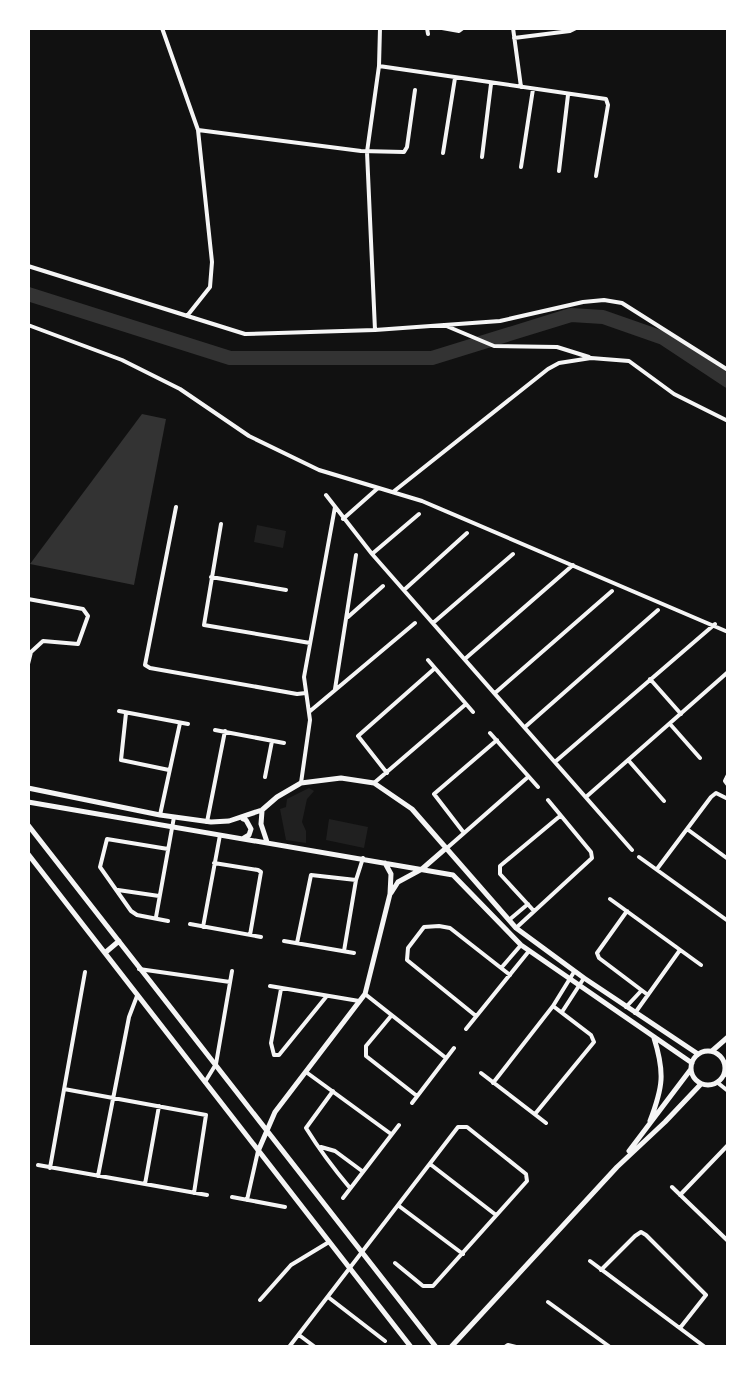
<svg xmlns="http://www.w3.org/2000/svg" width="756" height="1375" viewBox="0 0 756 1375" font-family="Roboto,sans-serif">
	<style>
		.green { fill: #202020 }
		.water { fill: #333 }
		.lines { fill: none; stroke-linecap: round; stroke-linejoin: round }
		.river { stroke: #333; stroke-width: 14 }
		.minor { stroke: #f5f5f5; stroke-width: 4 }
		.tertiary { stroke: #f5f5f5; stroke-width: 5 }
	</style>
	<rect width="100%" height="100%" fill="#111"/>
	<path class="green" d="M257,525L286,531L283,548L254,542Z
		M309,788L314,791L307,799L302,822L306,831V843L286,840L280,809L286,807L287,799Z
		M329,819L368,827L364,848L326,840Z"/>
	<path class="water" d="M142,414L166,419L134,585L30,564Z"/>
	<g class="lines">
		<path class="river" d="M28,294L230,358H432L571,315L603,317L663,338L728,381"/>
		<path class="minor" d="M162,28L198,130L212,262L210,287L187,316
			M427,28L428,34
			M442,28L459,31L463,28
			M513,28L521,87
			M514,38L570,31L576,28
			M379,66L606,99L608,105L596,176
			M198,130L361,151L404,152L407,147L415,90
			M443,153L455,78
			M482,157L491,84
			M521,167L533,89
			M559,171L568,95
			M28,266L245,334L375,330L500,321L583,302L604,300L622,303L728,370
			M28,325L122,360L180,389L249,436L319,470L422,501L728,632
			M444,325L494,346L557,347L589,357
			M375,330L367,152L379,66L380,28
			M393,492L548,369L559,363L591,358L629,361L674,394L728,421
			M326,495L372,554L632,850
			M176,507L145,665L150,668L297,694L306,693
			M343,519L378,488
			M221,524L204,625L310,643
			M372,554L419,514
			M211,577L286,590
			M404,590L467,533
			M28,599L83,609L88,616L78,644L43,641L31,652L28,664
			M348,617L383,586
			M433,623L513,554
			M466,658L573,565
			M428,660L473,712
			M650,679L681,714
			M335,689L356,555
			M495,693L612,591
			M119,711L188,724
			M309,712L415,623
			M126,713L121,760L169,770
			M670,724L700,758
			M525,727L658,610
			M215,730L284,743
			M490,733L538,787
			M556,761L715,624
			M629,761L664,801
			M387,773L358,736L434,669
			M728,775L725,781L728,785
			M265,777L272,741
			M301,783L310,720L304,677L335,507
			M374,783L466,704
			M586,797L728,672
			M160,815L180,723
			M207,822L225,731
			M687,829L728,859
			M464,833L434,794L497,740
			M447,848L528,777
			M168,849L107,839L100,867L131,911L137,915L168,921
			M639,857L728,921
			M214,863L258,870L261,872L250,935
			M657,869L711,797L716,793L728,799
			M118,890L159,896
			M610,899L701,965
			M534,911L500,874V866L560,816
			M627,911L597,953L599,958L648,995
			M156,917L174,817
			M509,920L528,904
			M190,924L261,937
			M203,927L220,835
			M516,928L592,858L591,852L548,800
			M284,941L354,953
			M297,943L311,875L356,880
			M344,951L356,880L363,858
			M502,967L521,945
			M139,969L230,982
			M270,986L359,1001
			M281,989L271,1043L274,1055H279L326,997
			M365,994L446,1058
			M626,1007L641,991
			M562,1012L584,978
			M635,1013L680,950
			M391,1016L366,1046V1056L417,1096
			M476,1016L407,960L408,948L424,927L439,926L450,928L510,975
			M466,1029L529,951
			M306,1072L391,1134
			M481,1073L546,1123
			M725,1073L728,1077
			M205,1082L216,1064L232,971
			M493,1083L553,1006L574,972
			M718,1083L728,1091
			M64,1089L206,1115L194,1193
			M333,1091L306,1128C319,1149 334,1169 350,1188
			M412,1103L454,1048
			M535,1114L594,1042L591,1035L553,1006
			M321,1147L335,1151L362,1171
			M430,1164L496,1215
			M38,1165L207,1195
			M50,1168L85,972
			M98,1176L129,1017L137,996
			M145,1184L159,1106
			M672,1187L728,1241
			M680,1195L728,1145
			M232,1197L285,1207
			M343,1198L399,1125
			M247,1200L258,1151
			M399,1206L463,1254
			M590,1261L705,1347
			M601,1270L635,1236L641,1232L646,1235L706,1295L680,1328
			M328,1297L385,1341
			M260,1300L291,1265L329,1242
			M548,1302L610,1347
			M299,1335L315,1347
			M289,1347L458,1127H467L526,1174L527,1181L433,1286H423L395,1263
			M505,1347L508,1345L516,1347"/>
		<path class="tertiary" d="M28,788L160,815L211,822L229,821L262,810L277,797L301,783L341,778L374,783L412,809L516,928L584,978L698,1054
			M28,802L453,875L521,945L692,1063
			M262,811L261,824L267,842
			M243,819L246,820L251,829L249,835L244,838
			M28,825L436,1347
			M28,854L411,1347
			M391,893L398,882L422,869L445,849
			M106,952L119,941
			M691 1068a17 17 0 1 1 34 0a17 17 0 1 1-34 0Z
			M712,1051L728,1037
			M650,1121C663,1087 665,1073 654,1038
			M259,1149L275,1112L365,994L390,894L391,874L385,863
			M629,1151L691,1069
			M451,1347L617,1167L665,1122L701,1084"/>
	</g>
	<rect width="756" height="1375" fill="none" stroke="#ffffff" stroke-width="60"/>
</svg>
